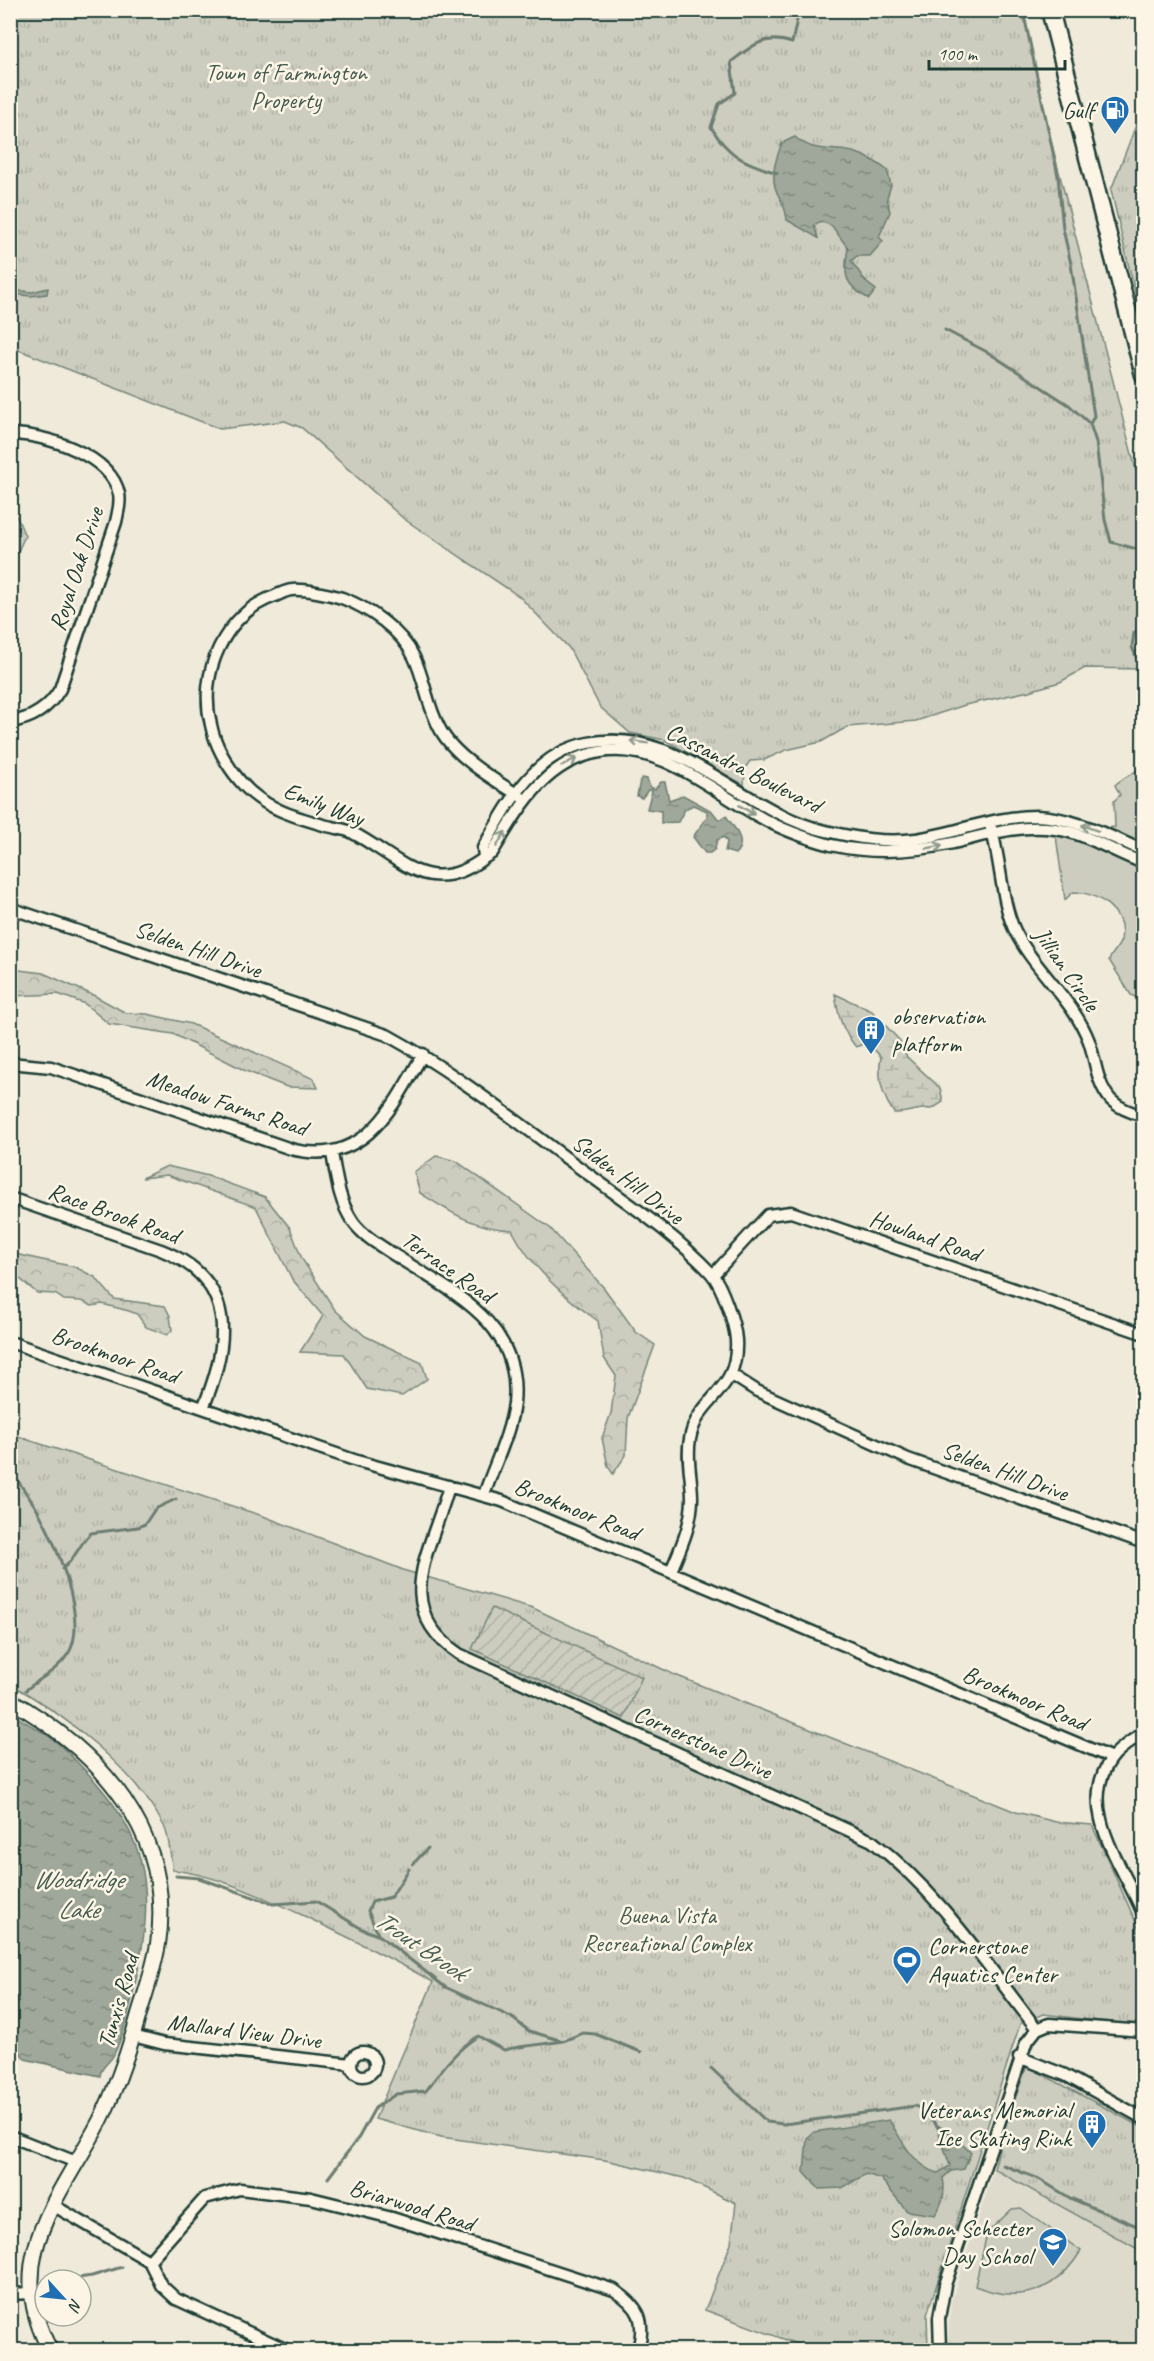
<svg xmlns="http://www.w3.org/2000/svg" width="1154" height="2361" viewBox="0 0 1154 2361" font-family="Caveat,sans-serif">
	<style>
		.built { fill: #dedbcc }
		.grass { fill: #cccdbf; stroke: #76857a; stroke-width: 1.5 }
		.forest { fill: url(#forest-crowns); stroke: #76857a; stroke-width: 1.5 }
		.wetland { fill: url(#wetland-marsh); stroke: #76857a; stroke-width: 1.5 }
		.park { fill: url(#park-tufts); stroke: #76857a; stroke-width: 1.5 }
		.garden { fill: url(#garden-furrows); stroke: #76857a; stroke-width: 1.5 }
		.water { fill: url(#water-ripples); stroke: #6c7d71; stroke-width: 1.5 }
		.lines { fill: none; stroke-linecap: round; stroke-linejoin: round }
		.stream { stroke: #6c7d71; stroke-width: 3 }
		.minor-casing { stroke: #1f3d34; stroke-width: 15 }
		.tertiary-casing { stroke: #1f3d34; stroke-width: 18 }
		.primary-casing { stroke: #1f3d34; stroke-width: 21 }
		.minor { stroke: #fcf5e5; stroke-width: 10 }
		.tertiary { stroke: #fcf5e5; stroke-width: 14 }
		.primary { stroke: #fcf5e5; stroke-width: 16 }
		.oneway { stroke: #8e998c }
		.labels { text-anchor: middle; stroke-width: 5; stroke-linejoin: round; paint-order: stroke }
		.park-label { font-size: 24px; fill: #425a50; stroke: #fcf5e5 }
		.poi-label { font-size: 24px; fill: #1f3d34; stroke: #fcf5e5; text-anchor: end }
		.street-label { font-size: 24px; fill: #1f3d34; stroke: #fcf5e5 }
		.water-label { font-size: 26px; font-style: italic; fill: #455d53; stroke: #fcf5e5 }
	</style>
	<defs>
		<pattern id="forest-crowns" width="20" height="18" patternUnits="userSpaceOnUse" patternTransform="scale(1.5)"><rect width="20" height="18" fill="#cccdbf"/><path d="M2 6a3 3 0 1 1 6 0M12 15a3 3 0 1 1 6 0" fill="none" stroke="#afb1a5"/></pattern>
		<pattern id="wetland-marsh" width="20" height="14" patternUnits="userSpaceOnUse" patternTransform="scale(1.5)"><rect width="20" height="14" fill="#cccdbf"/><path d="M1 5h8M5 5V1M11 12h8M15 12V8" fill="none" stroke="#afb1a5"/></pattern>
		<pattern id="park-tufts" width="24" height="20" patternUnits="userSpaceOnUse" patternTransform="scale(1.5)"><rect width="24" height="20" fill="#cccdbf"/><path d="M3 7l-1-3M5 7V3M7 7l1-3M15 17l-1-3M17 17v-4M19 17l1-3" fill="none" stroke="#afb1a5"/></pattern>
		<pattern id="garden-furrows" width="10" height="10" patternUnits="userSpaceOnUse" patternTransform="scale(1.5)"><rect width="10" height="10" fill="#cccdbf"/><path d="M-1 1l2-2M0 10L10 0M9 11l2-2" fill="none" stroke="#afb1a5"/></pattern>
		<pattern id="water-ripples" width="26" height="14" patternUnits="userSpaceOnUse" patternTransform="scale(1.5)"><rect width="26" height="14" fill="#9fa89a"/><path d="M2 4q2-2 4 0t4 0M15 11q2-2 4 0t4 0" fill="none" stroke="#818a7e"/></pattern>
	</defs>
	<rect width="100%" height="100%" fill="#efeada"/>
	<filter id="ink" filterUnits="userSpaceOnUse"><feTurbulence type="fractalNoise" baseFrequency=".0167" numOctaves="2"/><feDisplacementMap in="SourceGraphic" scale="12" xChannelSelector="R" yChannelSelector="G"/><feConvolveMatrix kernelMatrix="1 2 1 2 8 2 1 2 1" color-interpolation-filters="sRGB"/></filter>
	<g filter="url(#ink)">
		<path class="built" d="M994,2169L1143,2252V2350H947L951,2302Z"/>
		<path class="grass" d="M1142,766L1141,788L1144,791L1143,1001L1131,995L1109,960C1112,953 1119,947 1121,940C1127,911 1097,892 1073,892L1065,900L1055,829L1099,843L1106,828L1115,827L1114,801L1120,795L1115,785C1123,777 1133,775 1142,766Z
			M1021,2208L1081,2251C1055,2293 1020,2304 975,2286L987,2233L1012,2209Z"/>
		<path class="forest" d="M11,515H16L25,536L12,564L11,575Z
			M11,969L43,973L95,996L126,1013L147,1014L191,1024L314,1079L318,1088L287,1087L246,1071L173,1034L109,1024L85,1004L58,994L11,996Z
			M436,1156L456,1161L550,1228L604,1288L636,1332L655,1345L628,1418L626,1455L613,1474L608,1466L602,1438L611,1413L616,1376L604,1358L598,1321C564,1297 531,1267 512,1230C473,1228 452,1213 420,1193L414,1172Z
			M167,1166L208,1176L265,1197L290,1228L302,1259L335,1310L365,1336L422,1363L427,1379L402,1396L367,1389L344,1354L300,1352L323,1316L292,1279L256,1207L167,1175L142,1178Z
			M10,1253L75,1267L95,1277L114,1299L165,1306L170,1316L172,1330L167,1335L146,1327L137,1314L129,1311L102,1304L92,1306L82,1301L64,1300L55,1294L37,1293L20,1279L11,1276Z"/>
		<path class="wetland" d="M835,994L872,1011L900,1041L907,1057L940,1088L943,1102L932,1109C918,1107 908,1114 894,1113C882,1096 877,1077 881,1057L867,1042L856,1047C842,1030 838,1016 835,994Z"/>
		<path class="park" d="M10,11H1023L1051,141L1143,497V669L1085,668L1060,682L1029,691L965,705L916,721L847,727L821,742L786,750L764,760L750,761L745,768L744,785L665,740L630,733L600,707L569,648L520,597L404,519L302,428L285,421L220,429L11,347Z
			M1143,107V327L1111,190Z
			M10,1434L263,1516L406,1571L533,1608L675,1675L1016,1812L1056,1822L1092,1825L1143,1938V2027L1044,2014L1020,2024L927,2315L928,2350H813L705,2310L731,2243L736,2203L684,2178L605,2160L441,2137L375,2119L433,1982C389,1957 344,1935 298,1913C257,1895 217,1875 173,1870C170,1857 170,1838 164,1826C134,1768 66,1716 11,1684Z
			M1027,2066L1143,2128V2252L994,2169L1004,2129Z"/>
		<path class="garden" d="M492,1608L642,1677L624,1718L472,1649Z"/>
		<path class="water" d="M795,137C813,153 831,147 853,152C867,156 876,162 887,170L891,185L887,198L890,212L879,237L883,241L870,256H857L851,261L867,283L876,290L869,299C844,285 843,275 848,248L832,226L821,221L814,225L818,238L787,220C785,201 779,201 775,187C771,171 777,157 782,143Z
			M48,288L47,294L31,296L11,294V290L32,292Z
			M642,778L647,779L650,787L655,789L661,782H665L669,800L683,795L712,811L719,820L726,816C734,827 748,842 735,854L725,851L727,842L724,837L717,840L715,849L710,853H705L693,837L707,817V811L693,805L685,809L678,822L661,823V811L647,809L652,790H648L642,798L637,796L640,780Z
			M11,1712C26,1725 46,1731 60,1745C151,1832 160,1880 131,2002C127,2018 122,2039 114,2054C111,2062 100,2067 100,2076L25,2059L11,2041Z
			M889,2120C903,2142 913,2165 938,2173L950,2166L936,2124L955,2137L971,2153L964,2169L951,2171L943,2178C946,2192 943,2203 935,2215L907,2211L881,2179L866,2174L842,2188L819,2189L804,2172L807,2138L814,2132Z"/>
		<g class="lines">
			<path class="stream" d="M1023,10L1058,176L1063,229L1071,264L1094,416L1090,424
				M777,173C745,163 729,157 711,127L719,104L735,93L731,62C753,45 764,34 792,43L799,10
				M945,330L989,353L1069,405L1090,424L1096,442L1105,520L1111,542L1144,551
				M1144,625L1134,633L1132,647L1144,676
				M10,1466C17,1482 26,1492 35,1506C54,1537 90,1621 68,1654C58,1670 40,1678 26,1690
				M62,1569C75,1560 79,1544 91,1533L138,1527L145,1524L155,1509L176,1499
				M413,1864L428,1848
				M176,1876L199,1878L273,1904L316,1901L362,1929L380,1936L445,1987L511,2017L529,2031L563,2041L583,2033L595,2034L641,2052
				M378,1934L368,1911L372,1902L391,1897L409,1869
				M711,2068L767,2122L784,2124L915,2106L923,2110L938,2127
				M1003,2165L1039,2179L1070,2198L1144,2229
				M328,2178L359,2137L375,2108L396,2094L426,2091C441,2070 456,2050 478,2036L504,2050C524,2045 542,2045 562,2041
				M64,2280L92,2276L122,2267"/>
			<g class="minor-casing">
				<path id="minor" d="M10,434C45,434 111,455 119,494C121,503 118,512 116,522L60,689C49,708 32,719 10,722
					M991,828C1001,860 1001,902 1015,931C1035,971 1073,999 1089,1041C1096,1061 1096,1083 1111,1100C1120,1109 1132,1113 1144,1116
					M1144,851C1109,836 1074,817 1036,816C995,816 956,833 916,839C885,843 856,838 826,831C741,812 681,725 588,743C534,753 508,804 483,848L484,858L492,853C519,809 544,761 600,752C660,742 710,790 760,817C782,830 806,838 831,845C871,854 913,852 953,843C986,835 1020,824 1055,829C1087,833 1114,853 1144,863
					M484,858C429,900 399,857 353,833C346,829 336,828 327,826C295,817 262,808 240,781C227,766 215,745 211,725C198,673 224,614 275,596C280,594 287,590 292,590C305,589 329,594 342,598C369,608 401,630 414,657C425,680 427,706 440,729C454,756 494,780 520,796
					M10,908L387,1035C453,1071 512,1118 573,1163C620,1198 671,1230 711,1273C722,1285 735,1324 736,1340C739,1394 698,1395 690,1439C686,1458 692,1478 692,1498C692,1524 681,1547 671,1571
					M10,1063L51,1067L291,1149C365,1168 392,1108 423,1054
					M332,1153C336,1176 339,1202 353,1222C364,1237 381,1246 396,1256C453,1293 522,1323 514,1403C510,1435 494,1465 484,1495
					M10,1198L161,1250C238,1280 230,1344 203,1408
					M713,1275L768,1215L791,1212L1144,1334
					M10,1342L357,1461L502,1501L1112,1758
					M732,1375L757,1391L908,1459L1144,1543
					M449,1486C432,1550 389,1606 459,1654L872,1841C939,1892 986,1964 1037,2029
					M1144,1732C1133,1740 1119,1748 1111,1759C1075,1810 1126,1869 1144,1916
					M133,2036L164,2044L351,2064
					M351 2064a12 12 0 1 1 24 0a12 12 0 1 1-24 0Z
					M1019,2057L1065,2075L1144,2119
					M10,2136L76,2162
					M51,2204L149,2261L161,2285L176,2299L287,2350
					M149,2261L205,2198L240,2189L311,2198L392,2218L614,2290C640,2307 646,2320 638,2350
					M10,2294L31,2293
					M940,2350L939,2318L945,2285L1026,2043L1037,2029L1049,2024L1144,2031"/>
			</g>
			<g class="tertiary-casing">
				<path id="tertiary" d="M10,1700C99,1751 175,1833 158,1944C154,1968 146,1991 139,2014C129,2050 117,2087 100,2121C59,2199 1,2259 50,2350"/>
			</g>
			<g class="primary-casing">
				<path id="primary" d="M1050,10L1144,375"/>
			</g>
			<use href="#minor" class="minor"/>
			<use href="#tertiary" class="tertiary"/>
			<use href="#primary" class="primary"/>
		</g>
		<defs><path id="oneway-shaft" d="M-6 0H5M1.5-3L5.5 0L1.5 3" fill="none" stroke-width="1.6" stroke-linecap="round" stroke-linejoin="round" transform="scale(1.5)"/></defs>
		<g class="oneway">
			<use href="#oneway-shaft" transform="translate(639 742) rotate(-171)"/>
			<use href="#oneway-shaft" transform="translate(569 762) rotate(-28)"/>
			<use href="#oneway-shaft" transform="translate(747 810) rotate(31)"/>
			<use href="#oneway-shaft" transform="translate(1090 828) rotate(-160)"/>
			<use href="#oneway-shaft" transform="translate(501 839) rotate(-59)"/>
			<use href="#oneway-shaft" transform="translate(934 847) rotate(-11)"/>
		</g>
	</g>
	<defs>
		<g id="fuel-pin" transform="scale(1.5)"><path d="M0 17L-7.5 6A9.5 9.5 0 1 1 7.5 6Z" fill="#1f6fb2" stroke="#fcf5e5"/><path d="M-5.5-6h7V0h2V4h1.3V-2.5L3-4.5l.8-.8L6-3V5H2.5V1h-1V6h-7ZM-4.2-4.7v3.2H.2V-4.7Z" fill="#fff"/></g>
		<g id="building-pin" transform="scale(1.5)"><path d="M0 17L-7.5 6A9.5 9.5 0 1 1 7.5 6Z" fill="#1f6fb2" stroke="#fcf5e5"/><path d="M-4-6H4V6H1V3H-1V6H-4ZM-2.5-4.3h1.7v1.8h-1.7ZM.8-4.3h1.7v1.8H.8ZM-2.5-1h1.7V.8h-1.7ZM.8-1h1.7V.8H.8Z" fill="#fff"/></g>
		<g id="stadium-pin" transform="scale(1.5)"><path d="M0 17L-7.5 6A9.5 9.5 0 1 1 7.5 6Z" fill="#1f6fb2" stroke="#fcf5e5"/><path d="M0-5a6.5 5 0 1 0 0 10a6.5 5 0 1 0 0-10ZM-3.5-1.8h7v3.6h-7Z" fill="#fff"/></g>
		<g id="school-pin" transform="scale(1.5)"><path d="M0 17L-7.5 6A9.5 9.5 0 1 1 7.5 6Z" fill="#1f6fb2" stroke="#fcf5e5"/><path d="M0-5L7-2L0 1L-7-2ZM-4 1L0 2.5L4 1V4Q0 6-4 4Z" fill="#fff"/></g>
	</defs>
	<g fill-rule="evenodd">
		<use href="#fuel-pin" x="1115" y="110"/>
		<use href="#building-pin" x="871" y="1030"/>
		<use href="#stadium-pin" x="907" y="1960"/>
		<use href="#building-pin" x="1092" y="2124"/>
		<use href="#school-pin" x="1053" y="2242"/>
	</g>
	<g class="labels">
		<g class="park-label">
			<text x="286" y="80">Town of Farmington<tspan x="286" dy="28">Property</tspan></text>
			<text x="667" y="1923">Buena Vista<tspan x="667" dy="28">Recreational Complex</tspan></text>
		</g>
		<g class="poi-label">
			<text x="1094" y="118">Gulf</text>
			<text x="892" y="1024" text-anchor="start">observation<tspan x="892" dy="28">platform</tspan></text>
			<text x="928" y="1954" text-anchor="start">Cornerstone<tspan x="928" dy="28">Aquatics Center</tspan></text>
			<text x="1071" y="2118">Veterans Memorial<tspan x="1071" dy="28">Ice Skating Rink</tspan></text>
			<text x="1032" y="2236">Solomon Schecter<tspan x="1032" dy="28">Day School</tspan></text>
		</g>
		<g class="street-label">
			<text transform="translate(76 569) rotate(-72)" y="8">Royal Oak Drive</text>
			<text transform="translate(744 768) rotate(27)" y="8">Cassandra Boulevard</text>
			<text transform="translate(324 804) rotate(21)" y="8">Emily Way</text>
			<text transform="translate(198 949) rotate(19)" y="8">Selden Hill Drive</text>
			<text transform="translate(1067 969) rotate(55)" y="8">Jillian Circle</text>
			<text transform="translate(227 1103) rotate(18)" y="8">Meadow Farms Road</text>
			<text transform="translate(628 1179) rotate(37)" y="8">Selden Hill Drive</text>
			<text transform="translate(114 1213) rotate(20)" y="8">Race Brook Road</text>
			<text transform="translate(925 1236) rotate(19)" y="8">Howland Road</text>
			<text transform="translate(448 1267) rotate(35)" y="8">Terrace Road</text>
			<text transform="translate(115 1355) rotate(19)" y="8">Brookmoor Road</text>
			<text transform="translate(1005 1471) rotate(20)" y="8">Selden Hill Drive</text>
			<text transform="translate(577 1509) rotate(22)" y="8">Brookmoor Road</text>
			<text transform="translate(1025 1698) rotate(23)" y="8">Brookmoor Road</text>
			<text transform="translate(703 1742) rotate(24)" y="8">Cornerstone Drive</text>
			<text transform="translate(118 2001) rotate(-74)" y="8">Tunxis Road</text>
			<text transform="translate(244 2031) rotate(7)" y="8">Mallard View Drive</text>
			<text transform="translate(412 2205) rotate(17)" y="8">Briarwood Road</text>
		</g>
		<g class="water-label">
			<text x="78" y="1888">Woodridge<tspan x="78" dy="30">Lake</tspan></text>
			<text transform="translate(421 1945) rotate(34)" y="9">Trout Brook</text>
		</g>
	</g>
	<rect width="1154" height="2361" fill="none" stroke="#fcf5e5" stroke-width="36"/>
	<rect x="18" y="18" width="1118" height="2325" fill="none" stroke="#1f3d34" stroke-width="2" filter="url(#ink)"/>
	<g transform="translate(63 2298) rotate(117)"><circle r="28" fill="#fcf5e5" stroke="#a4ab9e" stroke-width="1.5"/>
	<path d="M0-4.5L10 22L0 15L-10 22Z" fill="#1f6fb2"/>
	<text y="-9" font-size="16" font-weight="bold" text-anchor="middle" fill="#1f3d34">N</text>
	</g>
	<path d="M929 60v9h136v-9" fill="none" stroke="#1f3d34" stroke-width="3"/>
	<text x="938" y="60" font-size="18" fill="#1f3d34" stroke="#fcf5e5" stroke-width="4.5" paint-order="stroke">100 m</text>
</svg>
